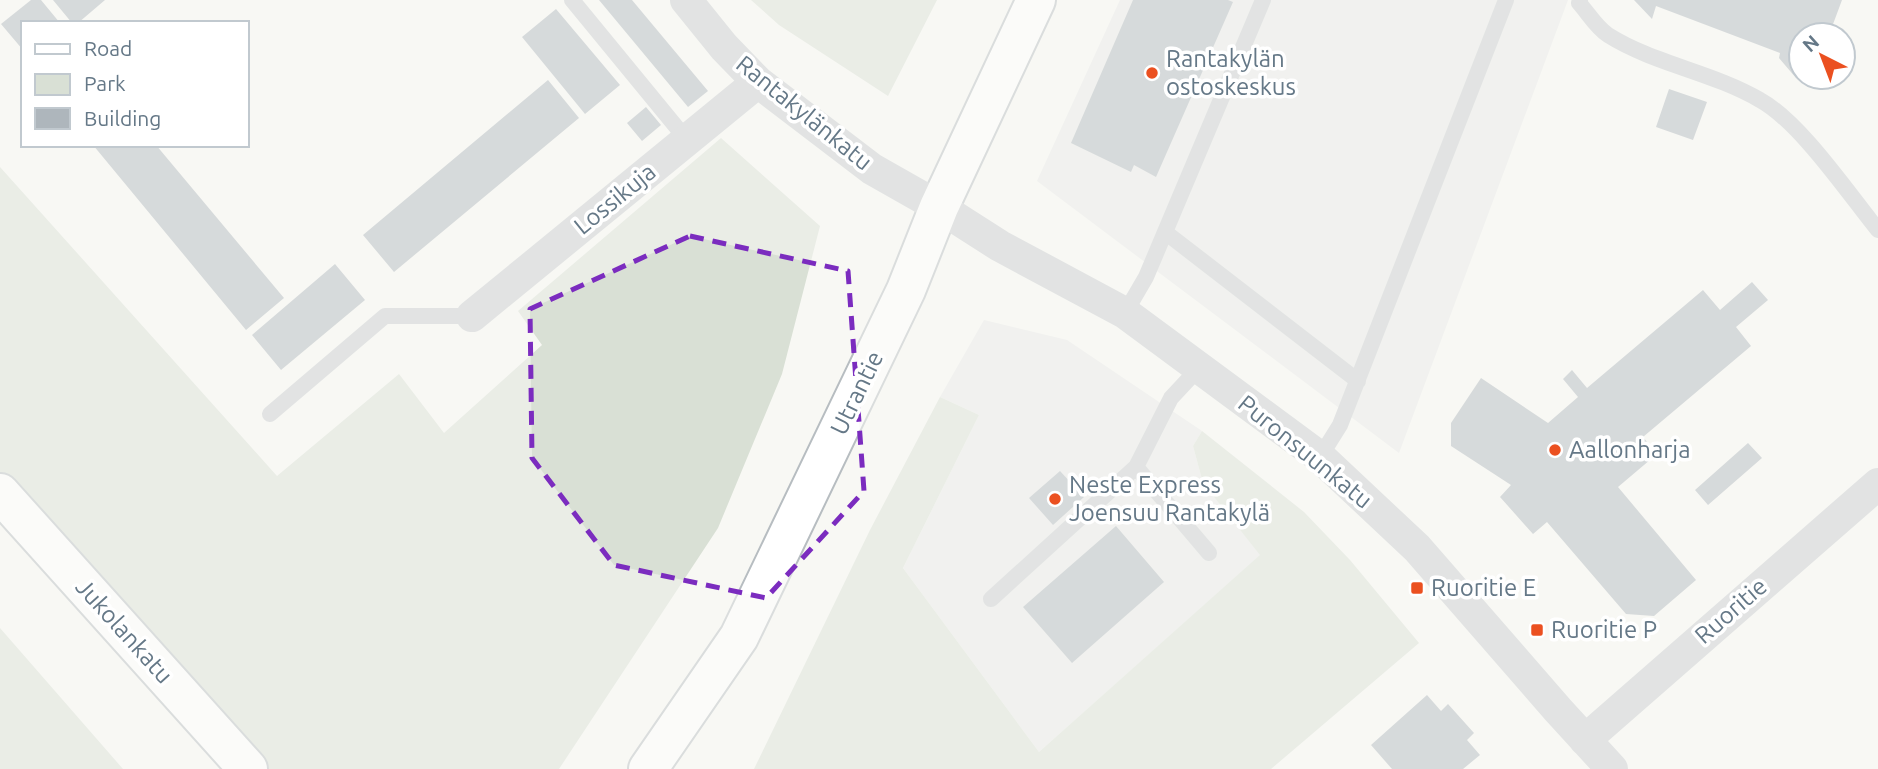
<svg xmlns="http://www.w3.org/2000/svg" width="1878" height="769" viewBox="0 0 1878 769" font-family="Ubuntu,sans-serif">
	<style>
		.built { fill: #e8e9e8 }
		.green { fill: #d9e0d5 }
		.building { fill: #aeb6bc }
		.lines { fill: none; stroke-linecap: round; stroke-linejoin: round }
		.secondary-casing { stroke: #b7bdc1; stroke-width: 42 }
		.service { stroke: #c7cbce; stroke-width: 16 }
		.minor { stroke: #c7cbce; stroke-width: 32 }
		.secondary { stroke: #fff; stroke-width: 38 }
		.marked { fill: none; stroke: #7b2cbf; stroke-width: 5; stroke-dasharray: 14 9; stroke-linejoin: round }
		.poi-dot { fill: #eb5020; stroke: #fff; stroke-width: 2.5 }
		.labels { text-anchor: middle; stroke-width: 7; stroke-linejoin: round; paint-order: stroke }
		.poi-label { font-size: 24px; fill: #657887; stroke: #fff; text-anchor: start }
		.street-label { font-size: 24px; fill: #657887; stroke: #fff }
	</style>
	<rect width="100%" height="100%" fill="#f8f8f4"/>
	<path class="built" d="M1120,0H1568L1399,453L1037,181Z
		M984,320L1067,340L1202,431L1193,446L1203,483L1261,555L1039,752L903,568L979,415L940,397Z"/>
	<path class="green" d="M751,0H937L888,96L779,25Z
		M721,138L820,226L782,374L718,528L559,769H269L0,473V167L277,476L399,374L444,433L542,345L518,311Z
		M940,397L979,415L903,568L1039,752L1260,555L1203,483L1193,446L1202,431L1304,512L1350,560L1419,643L1271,769H754L870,530Z
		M0,628L123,769H0Z"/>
	<path class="building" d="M31,0H41L60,23H23V50L1,24Z
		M53,0H105L78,23H72Z
		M599,0H632L708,91L688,107Z
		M1133,0H1228L1233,2L1156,177L1134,165L1131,172L1071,143Z
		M1634,0H1842L1829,35H1801V66L1796,78L1779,58L1780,53L1656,6L1652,19Z
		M556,9L620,85L585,114L522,37Z
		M548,80L579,118L394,272L363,235Z
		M1669,89L1707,102L1693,140L1656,127Z
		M646,107L661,125L642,141L627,123Z
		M93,145H156L284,298L246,330Z
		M335,264L365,300L281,370L252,335Z
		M1752,282L1768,300L1736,327L1751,346L1643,437L1657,454L1618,487L1696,580L1654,616L1626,614L1547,522L1533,534L1500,497L1511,485L1451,446V423L1481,378L1548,423L1578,397L1563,379L1572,370L1587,388L1703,290L1720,310Z
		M1748,443L1762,458L1708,505L1695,490Z
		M1060,471L1084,497L1053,525L1029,498Z
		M1116,526L1164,582L1072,663L1023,607Z
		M1427,695L1441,711L1448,704L1474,733L1467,740L1480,755L1463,769H1392L1371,745Z"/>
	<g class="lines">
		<g class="secondary-casing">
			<path id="secondary" d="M0,493L248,769
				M648,769L739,637L906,290L939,207L1036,0"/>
		</g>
		<path class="service" d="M572,0L687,140
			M1580,0L1579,3C1588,13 1597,28 1608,35C1654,64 1712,72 1760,100C1800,122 1848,193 1878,230
			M1165,232L1358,381
			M1125,313L1146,277L1263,0
			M270,414L385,316H472
			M1320,457L1340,425L1506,0
			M1136,467L1209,553
			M991,599L1136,467L1171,398L1199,368"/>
		<path class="minor" d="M686,0L724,47L758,82L872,169L939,207L1000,246L1125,313L1320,457L1417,548L1558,710L1612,769
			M472,316L758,82
			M1585,740L1878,484"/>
		<use href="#secondary" class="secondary"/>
	</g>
	<path d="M0 0H1878V769H0ZM690,236L848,271L864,491L766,598L614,565L532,458L530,309Z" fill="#f8f8f4" fill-opacity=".55" fill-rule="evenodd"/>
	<path class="marked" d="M690,236L848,271L864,491L766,598L614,565L532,458L530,309Z"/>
	<g class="poi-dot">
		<circle cx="1152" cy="73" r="7"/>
		<circle cx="1555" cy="450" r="7"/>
		<circle cx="1055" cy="499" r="7"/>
		<rect x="1410" y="581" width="14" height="14" rx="3.5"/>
		<rect x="1530" y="623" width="14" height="14" rx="3.5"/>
	</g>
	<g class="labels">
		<g class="poi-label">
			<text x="1166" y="67">Rantakylän<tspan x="1166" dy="28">ostoskeskus</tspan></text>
			<text x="1569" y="458">Aallonharja</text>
			<text x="1069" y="493">Neste Express<tspan x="1069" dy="28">Joensuu Rantakylä</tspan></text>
			<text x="1431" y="596">Ruoritie E</text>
			<text x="1551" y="638">Ruoritie P</text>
		</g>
		<g class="street-label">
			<text transform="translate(804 113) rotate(39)" y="8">Rantakylänkatu</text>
			<text transform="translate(615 199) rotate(-39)" y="8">Lossikuja</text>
			<text transform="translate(857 393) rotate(-64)" y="8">Utrantie</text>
			<text transform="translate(1305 452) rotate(39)" y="8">Puronsuunkatu</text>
			<text transform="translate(1731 611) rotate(-41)" y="8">Ruoritie</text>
			<text transform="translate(124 631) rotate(48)" y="8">Jukolankatu</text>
		</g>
	</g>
	<rect x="21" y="21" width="228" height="126" fill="#ffffff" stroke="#c1c9cf" stroke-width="2"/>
	<rect x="35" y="44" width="35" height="10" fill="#ffffff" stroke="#c1c9cf" stroke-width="2"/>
	<text x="84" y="56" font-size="21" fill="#657887">Road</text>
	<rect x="35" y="74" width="35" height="21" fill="#d9e0d5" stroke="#c1c9cf" stroke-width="2"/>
	<text x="84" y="91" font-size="21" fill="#657887">Park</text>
	<rect x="35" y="108" width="35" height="21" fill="#aeb6bc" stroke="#c1c9cf" stroke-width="2"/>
	<text x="84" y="126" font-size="21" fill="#657887">Building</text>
	<g transform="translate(1822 56) rotate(318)"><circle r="33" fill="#ffffff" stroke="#c1c9cf" stroke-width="2"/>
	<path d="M0-5L12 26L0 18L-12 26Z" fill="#eb5020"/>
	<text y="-10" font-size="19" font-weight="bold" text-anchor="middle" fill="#657887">N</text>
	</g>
</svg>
